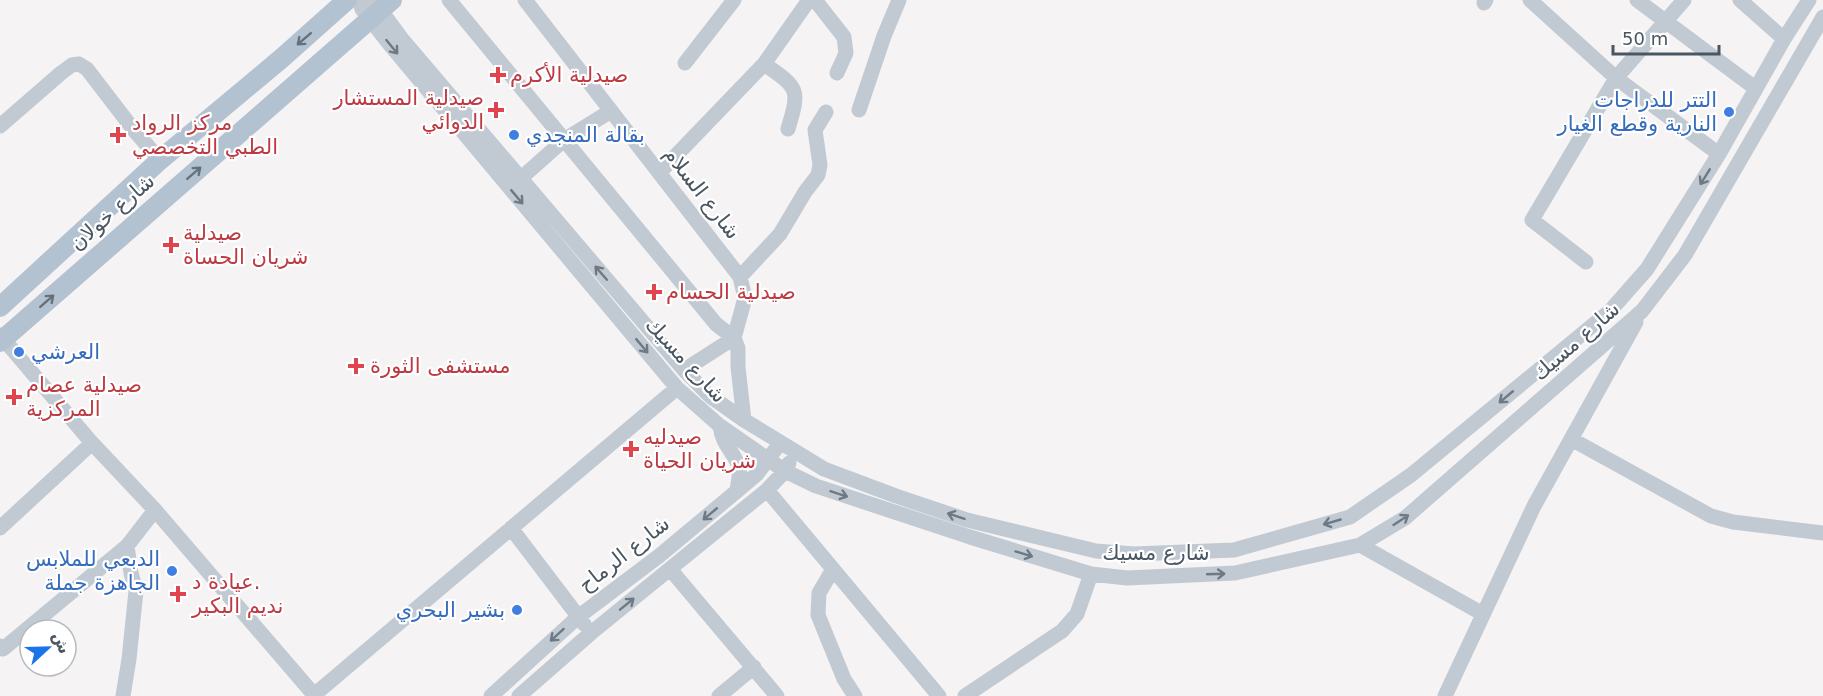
<svg xmlns="http://www.w3.org/2000/svg" width="1823" height="696" viewBox="0 0 1823 696" font-family="'DejaVu Sans',Cairo,sans-serif">
	<style>
		.lines { fill: none; stroke-linecap: round; stroke-linejoin: round }
		.minor { stroke: #c1cad2; stroke-width: 15 }
		.major { stroke: #b3c2d1; stroke-width: 20 }
		.oneway { stroke: #64717d }
		.oneway2 { stroke: #6e7983 }
		.health-dot { fill: #e0444e; stroke: #fff; stroke-width: 2 }
		.shop-dot { fill: #3f7fe0; stroke: #fff; stroke-width: 2 }
		.labels { text-anchor: middle; stroke-width: 4.5; stroke-linejoin: round; paint-order: stroke }
		.health-label { font-size: 21px; fill: #be3a42; stroke: #fff; text-anchor: start }
		.shop-label { font-size: 21px; fill: #366cbe; stroke: #fff; text-anchor: end }
		.street-label { font-size: 21px; fill: #4a5661; stroke: #fff }
	</style>
	<rect width="100%" height="100%" fill="#f5f3f3"/>
	<g class="lines">
		<path class="minor" d="M359,0L362,9L391,46L677,388L720,426L785,471L816,486L970,537L1091,574L1127,578L1235,573L1360,545L1405,518L1642,311L1685,255L1823,17
			M373,0L402,39L684,370L710,396L744,420L824,469L896,496L967,520L1096,551L1134,554L1234,550L1350,517L1411,475L1610,311L1647,269L1719,154L1784,39L1809,0
			M449,0L716,324L734,338L738,348V367L744,420
			M525,0L740,277L745,298L734,338
			M815,0L844,37L846,53L837,73
			M1530,0L1616,78L1719,154
			M1637,0L1755,88
			M1740,0L1784,39
			M1484,3L1486,0
			M685,63L734,0
			M764,64C799,88 800,89 788,129
			M859,110L884,36L899,0
			M0,126L61,73L72,65L79,64L87,69L133,129L160,160
			M660,172L764,64L809,0
			M520,179L564,140L611,111
			M1586,262L1532,220L1616,78L1684,0
			M740,277L780,234L805,192L818,175L820,165L815,130L826,112
			M0,335L92,443L155,510L315,696
			M684,370L734,338
			M720,426C723,445 729,446 737,462C742,470 738,482 737,491
			M1571,439L1711,516L1733,522L1823,533
			M767,490L939,696
			M0,528L92,443
			M511,528L584,624
			M1360,545L1483,614
			M670,569L777,696
			M833,569L819,593L818,615L844,679L855,696
			M0,646L3,649L127,546L155,510
			M314,695L677,388
			M123,696L129,659L136,591L131,573L127,546
			M491,696L578,617L659,556L737,491L757,474L775,450
			M519,696L591,633L767,490L785,471L789,463
			M719,696L754,667
			M965,696L1062,631L1077,614L1091,574
			M1445,696L1534,506L1636,322"/>
		<path class="major" d="M0,307L160,160L282,58L347,0
			M0,342L392,0"/>
	</g>
	<defs><path id="oneway-shaft" d="M-6 0H5M1.5-3L5.5 0L1.5 3" fill="none" stroke-width="1.6" stroke-linecap="round" stroke-linejoin="round" transform="scale(1.5)"/></defs>
	<g class="oneway">
		<use href="#oneway-shaft" transform="translate(304 39) rotate(139)"/>
		<use href="#oneway-shaft" transform="translate(194 173) rotate(-41)"/>
		<use href="#oneway-shaft" transform="translate(47 301) rotate(-41)"/>
	</g>
	<g class="oneway2">
		<use href="#oneway-shaft" transform="translate(392 47) rotate(51)"/>
		<use href="#oneway-shaft" transform="translate(1705 177) rotate(122)"/>
		<use href="#oneway-shaft" transform="translate(517 197) rotate(50)"/>
		<use href="#oneway-shaft" transform="translate(601 273) rotate(-131)"/>
		<use href="#oneway-shaft" transform="translate(642 346) rotate(50)"/>
		<use href="#oneway-shaft" transform="translate(1506 397) rotate(140)"/>
		<use href="#oneway-shaft" transform="translate(839 494) rotate(18)"/>
		<use href="#oneway-shaft" transform="translate(710 514) rotate(140)"/>
		<use href="#oneway-shaft" transform="translate(956 516) rotate(-162)"/>
		<use href="#oneway-shaft" transform="translate(1401 520) rotate(-33)"/>
		<use href="#oneway-shaft" transform="translate(1332 522) rotate(164)"/>
		<use href="#oneway-shaft" transform="translate(1024 554) rotate(17)"/>
		<use href="#oneway-shaft" transform="translate(1216 574) rotate(-2)"/>
		<use href="#oneway-shaft" transform="translate(627 604) rotate(-39)"/>
		<use href="#oneway-shaft" transform="translate(557 635) rotate(138)"/>
	</g>
	<g class="health-dot">
		<path d="M495 66h6v6h6v6h-6v6h-6v-6h-6v-6h6z"/>
		<path d="M493 101h6v6h6v6h-6v6h-6v-6h-6v-6h6z"/>
		<path d="M115 126h6v6h6v6h-6v6h-6v-6h-6v-6h6z"/>
		<path d="M168 236h6v6h6v6h-6v6h-6v-6h-6v-6h6z"/>
		<path d="M651 283h6v6h6v6h-6v6h-6v-6h-6v-6h6z"/>
		<path d="M353 357h6v6h6v6h-6v6h-6v-6h-6v-6h6z"/>
		<path d="M11 388h6v6h6v6h-6v6h-6v-6h-6v-6h6z"/>
		<path d="M628 440h6v6h6v6h-6v6h-6v-6h-6v-6h6z"/>
		<path d="M175 585h6v6h6v6h-6v6h-6v-6h-6v-6h6z"/>
	</g>
	<g class="shop-dot">
		<circle cx="1729" cy="112" r="6"/>
		<circle cx="514" cy="135" r="6"/>
		<circle cx="19" cy="352" r="6"/>
		<circle cx="172" cy="571" r="6"/>
		<circle cx="517" cy="610" r="6"/>
	</g>
	<g class="labels">
		<g class="health-label">
			<text x="510" y="82">صيدلية الأكرم</text>
			<text x="484" y="105" text-anchor="end">صيدلية المستشار<tspan x="484" dy="24">الدوائي</tspan></text>
			<text x="132" y="130">مركز الرواد<tspan x="132" dy="24">الطبي التخصصي</tspan></text>
			<text x="183" y="240">صيدلية<tspan x="183" dy="24">شريان الحساة</tspan></text>
			<text x="666" y="299">صيدلية الحسام</text>
			<text x="370" y="373">مستشفى الثورة</text>
			<text x="26" y="392">صيدلية عصام<tspan x="26" dy="24">المركزية</tspan></text>
			<text x="643" y="444">صيدليه<tspan x="643" dy="24">شريان الحياة</tspan></text>
			<text x="192" y="589">عيادة د.<tspan x="192" dy="24">نديم البكير</tspan></text>
		</g>
		<g class="shop-label">
			<text x="1717" y="107">التتر للدراجات<tspan x="1717" dy="24">النارية وقطع الغيار</tspan></text>
			<text x="526" y="142" text-anchor="start">بقالة المنجدي</text>
			<text x="31" y="359" text-anchor="start">العرشي</text>
			<text x="160" y="566">الدبعي للملابس<tspan x="160" dy="24">الجاهزة جملة</tspan></text>
			<text x="505" y="617">بشير البحري</text>
		</g>
		<g class="street-label">
			<text transform="translate(702 193) rotate(52)" y="7">شارع السلام</text>
			<text transform="translate(112 212) rotate(-41)" y="7">شارع خولان</text>
			<text transform="translate(1576 341) rotate(-41)" y="7">شارع مسيك</text>
			<text transform="translate(686 360) rotate(47)" y="7">شارع مسيك</text>
			<text x="1156" y="560">شارع مسيك</text>
			<text transform="translate(624 554) rotate(-38)" y="7">شارع الرماح</text>
		</g>
	</g>
	<g transform="translate(48 648) rotate(68)"><circle r="28" fill="#ffffff" stroke="#b7bbc0" stroke-width="1.5"/>
	<path d="M0-4.5L10 22L0 15L-10 22Z" fill="#1a73e8"/>
	<text y="-9" font-size="16" font-weight="bold" text-anchor="middle" fill="#4a5661">ش</text>
	</g>
	<path d="M1613 45v9h106v-9" fill="none" stroke="#4a5661" stroke-width="3"/>
	<text x="1622" y="45" font-size="18" fill="#4a5661" stroke="#ffffff" stroke-width="4.5" paint-order="stroke">50 m</text>
</svg>
